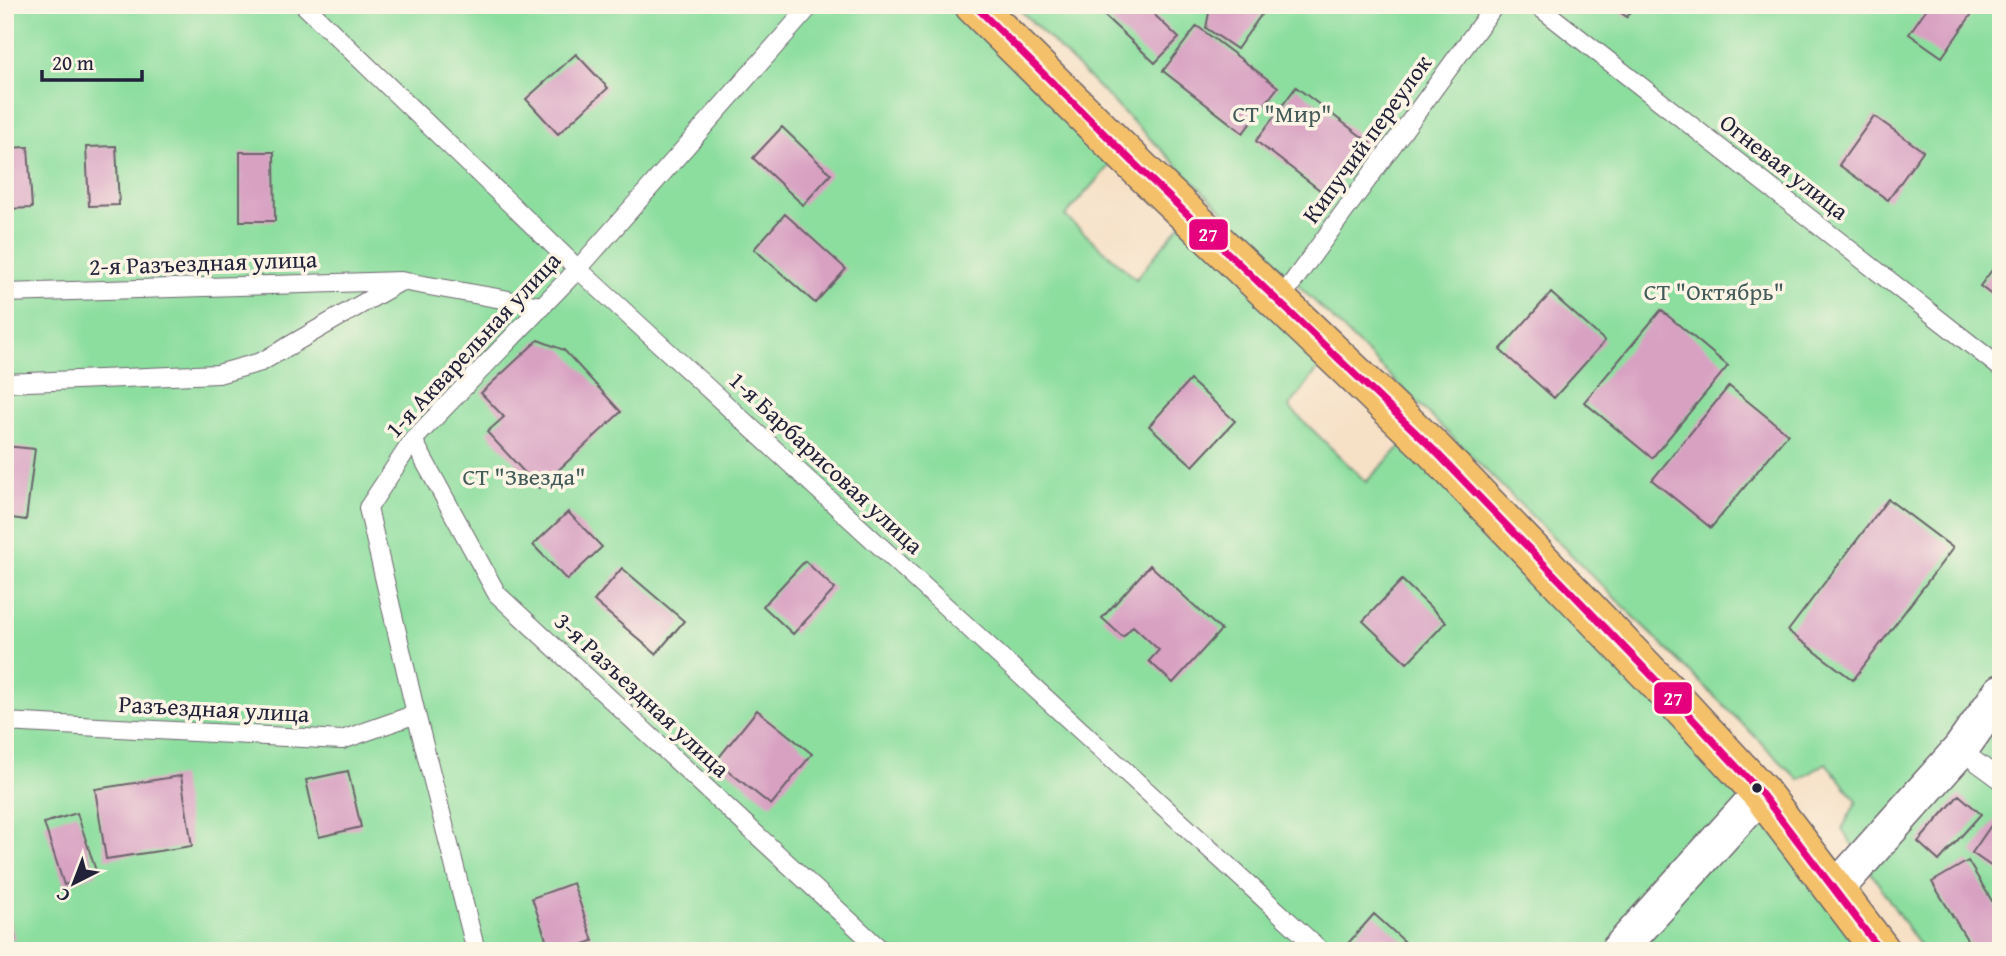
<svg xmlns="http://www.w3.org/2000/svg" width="2006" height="956" viewBox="0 0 2006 956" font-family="'Gentium Book Plus',serif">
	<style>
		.green { fill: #8cde9f; stroke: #57806d; stroke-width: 2 }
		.building { fill: #d8a1c2 }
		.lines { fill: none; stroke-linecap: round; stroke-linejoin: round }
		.lane-casing { stroke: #6c646c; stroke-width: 20 }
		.street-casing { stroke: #6c646c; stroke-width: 38 }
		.primary-casing { stroke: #6c646c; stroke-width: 41 }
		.lane { stroke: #fff; stroke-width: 18 }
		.street { stroke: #fff; stroke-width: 35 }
		.primary { stroke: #f4c16a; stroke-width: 38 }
		.bus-1-casing { stroke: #fcf5e5; stroke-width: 12 }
		.bus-1 { stroke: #e5007d; stroke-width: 7 }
		.bus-dot { fill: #22223b; stroke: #fcf5e5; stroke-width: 2.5 }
		.labels { text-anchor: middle; stroke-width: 7; stroke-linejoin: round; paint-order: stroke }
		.park-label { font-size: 24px; fill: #425a59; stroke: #fcf5e5 }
		.street-label { font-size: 24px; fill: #22223b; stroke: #fcf5e5 }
		.line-badge { stroke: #fcf5e5; stroke-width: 2.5 }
		.badge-label { font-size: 19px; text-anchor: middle; font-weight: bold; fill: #fff }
	</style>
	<rect width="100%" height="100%" fill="#fcf5e5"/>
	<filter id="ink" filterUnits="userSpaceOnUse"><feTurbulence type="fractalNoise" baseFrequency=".0143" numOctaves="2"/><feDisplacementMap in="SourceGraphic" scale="14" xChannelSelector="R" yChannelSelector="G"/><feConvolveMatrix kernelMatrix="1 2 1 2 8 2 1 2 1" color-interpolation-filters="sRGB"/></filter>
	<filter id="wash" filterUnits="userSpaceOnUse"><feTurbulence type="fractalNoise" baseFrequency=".00686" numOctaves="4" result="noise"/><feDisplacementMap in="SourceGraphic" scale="28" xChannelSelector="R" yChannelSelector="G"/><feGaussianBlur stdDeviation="1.57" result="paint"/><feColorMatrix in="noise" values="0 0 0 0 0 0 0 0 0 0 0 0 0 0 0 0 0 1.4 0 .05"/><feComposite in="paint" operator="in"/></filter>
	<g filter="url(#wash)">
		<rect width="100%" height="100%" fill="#f6e0c6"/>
		<path class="green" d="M5,5H974L1123,150L1065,216L1136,279L1196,205L1332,351L1289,407L1366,482L1416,431L1771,799L1865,951H5Z
			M1015,5H2001V951H1923L1842,829L1857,801L1826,763L1799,780Z"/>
		<g id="blocks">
			<path class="building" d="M5,5H7L12,63H5Z
				M1093,5H1144L1179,38L1155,63Z
				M1215,5H1268L1237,49L1206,28L1209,13Z
				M1610,5H1636L1627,17Z
				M1929,5H1978L1942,57L1909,34Z
				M1197,26L1278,87L1243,133L1163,71Z
				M576,54L608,88L558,134L526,99Z
				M1296,87L1370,143L1329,197L1256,141Z
				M1874,116L1923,151L1888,200L1839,165Z
				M782,127L831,174L803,205L753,158Z
				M116,146L119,205L89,206L86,147Z
				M28,147L32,208L5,209V148Z
				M240,152H274L275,221H240Z
				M785,214L846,269L815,303L754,249Z
				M2001,258V302L1980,286Z
				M1551,293L1605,341L1554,398L1500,350Z
				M1661,310L1728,366L1652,458L1584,402Z
				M538,340L564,350L621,412L539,488L487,432L504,417L481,393Z
				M1190,380L1235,421L1193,466L1149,426Z
				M1729,386L1788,434L1711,528L1652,480Z
				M5,446L35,449L26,520L5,517Z
				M1888,499L1953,548L1853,680L1788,631Z
				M568,512L602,547L567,580L533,545Z
				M805,561L835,589L793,634L763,606Z
				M1150,565L1221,630L1173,683L1149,661L1159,650L1133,626L1123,637L1102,618Z
				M622,568L684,621L656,654L594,601Z
				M1402,580L1446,622L1407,663L1363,621Z
				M757,710L812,754L771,805L716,761Z
				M348,771L361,827L319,837L306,780Z
				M181,776L192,846L106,859L95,789Z
				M1959,795L1981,814L1939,861L1918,842Z
				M2001,811V873L1972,853Z
				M77,813L97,874L64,885L44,823Z
				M1968,861L2001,916V946L1992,951H1974L1932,882Z
				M573,883L593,941L564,951H550L532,898Z
				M5,905L15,938L5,941Z
				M1374,914L1404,941L1396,951H1346L1343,949Z"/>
		</g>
	</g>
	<g filter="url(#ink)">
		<use href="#blocks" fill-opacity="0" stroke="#6c646c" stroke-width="2"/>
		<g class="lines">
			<g class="lane-casing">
				<path id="lane" d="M304,5L578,269L1321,951
					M1537,5L2001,368
					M5,293L401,281L542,306
					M1279,301L1495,5
					M5,383L218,374L261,362L398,283
					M413,440L497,594L882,951
					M5,722L342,740L416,714
					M1960,750L2001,780
					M476,951L416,714L368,508L413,440L578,269L811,5"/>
			</g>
			<g class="street-casing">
				<path id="street" d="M1835,890L1960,750L2001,692
					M1618,951L1761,793"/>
			</g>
			<g class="primary-casing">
				<path id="primary" d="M974,5L1142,171L1434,450L1676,701L1761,793L1881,951"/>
			</g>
			<use href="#lane" class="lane"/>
			<use href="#street" class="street"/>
			<use href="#primary" class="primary"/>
			<g class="bus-1-casing">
				<path id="bus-1" d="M974,5L1142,171L1434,450L1676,701L1761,793L1881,951"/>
			</g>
			<use href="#bus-1" class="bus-1"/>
		</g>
	</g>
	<circle class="bus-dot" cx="1757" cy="788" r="6"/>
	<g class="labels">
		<g class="park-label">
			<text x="1282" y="122">СТ "Мир"</text>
			<text x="1714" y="300">СТ "Октябрь"</text>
			<text x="524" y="485">СТ "Звезда"</text>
		</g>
		<g class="street-label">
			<text transform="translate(1367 139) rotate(-54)" y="8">Кипучий переулок</text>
			<text transform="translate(1784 167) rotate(38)" y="8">Огневая улица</text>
			<text transform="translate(203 263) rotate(-2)" y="8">2-я Разъездная улица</text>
			<text transform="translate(473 345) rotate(-47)" y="8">1-я Акварельная улица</text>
			<text transform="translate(826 463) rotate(43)" y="8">1-я Барбарисовая улица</text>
			<text transform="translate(642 695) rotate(43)" y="8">3-я Разъездная улица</text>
			<text transform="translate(214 709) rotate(3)" y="8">Разъездная улица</text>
		</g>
	</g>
	<g class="line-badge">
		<rect x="1188" y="218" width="41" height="33" rx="7" fill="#e5007d"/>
		<rect x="1653" y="681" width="40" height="34" rx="7" fill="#e5007d"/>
	</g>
	<g class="badge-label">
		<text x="1208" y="241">27</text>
		<text x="1673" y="705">27</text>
	</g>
	<rect width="2006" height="956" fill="none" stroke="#fcf5e5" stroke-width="28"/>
	<g transform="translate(74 883) rotate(222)" stroke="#fcf5e5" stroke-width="5" paint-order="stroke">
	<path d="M0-5L12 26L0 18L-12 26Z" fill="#22223b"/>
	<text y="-10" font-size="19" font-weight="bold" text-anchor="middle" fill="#22223b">С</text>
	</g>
	<path d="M42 70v10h100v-10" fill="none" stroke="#22223b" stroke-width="3.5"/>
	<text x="52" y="70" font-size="21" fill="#22223b" stroke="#fcf5e5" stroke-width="5" paint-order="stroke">20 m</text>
</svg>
